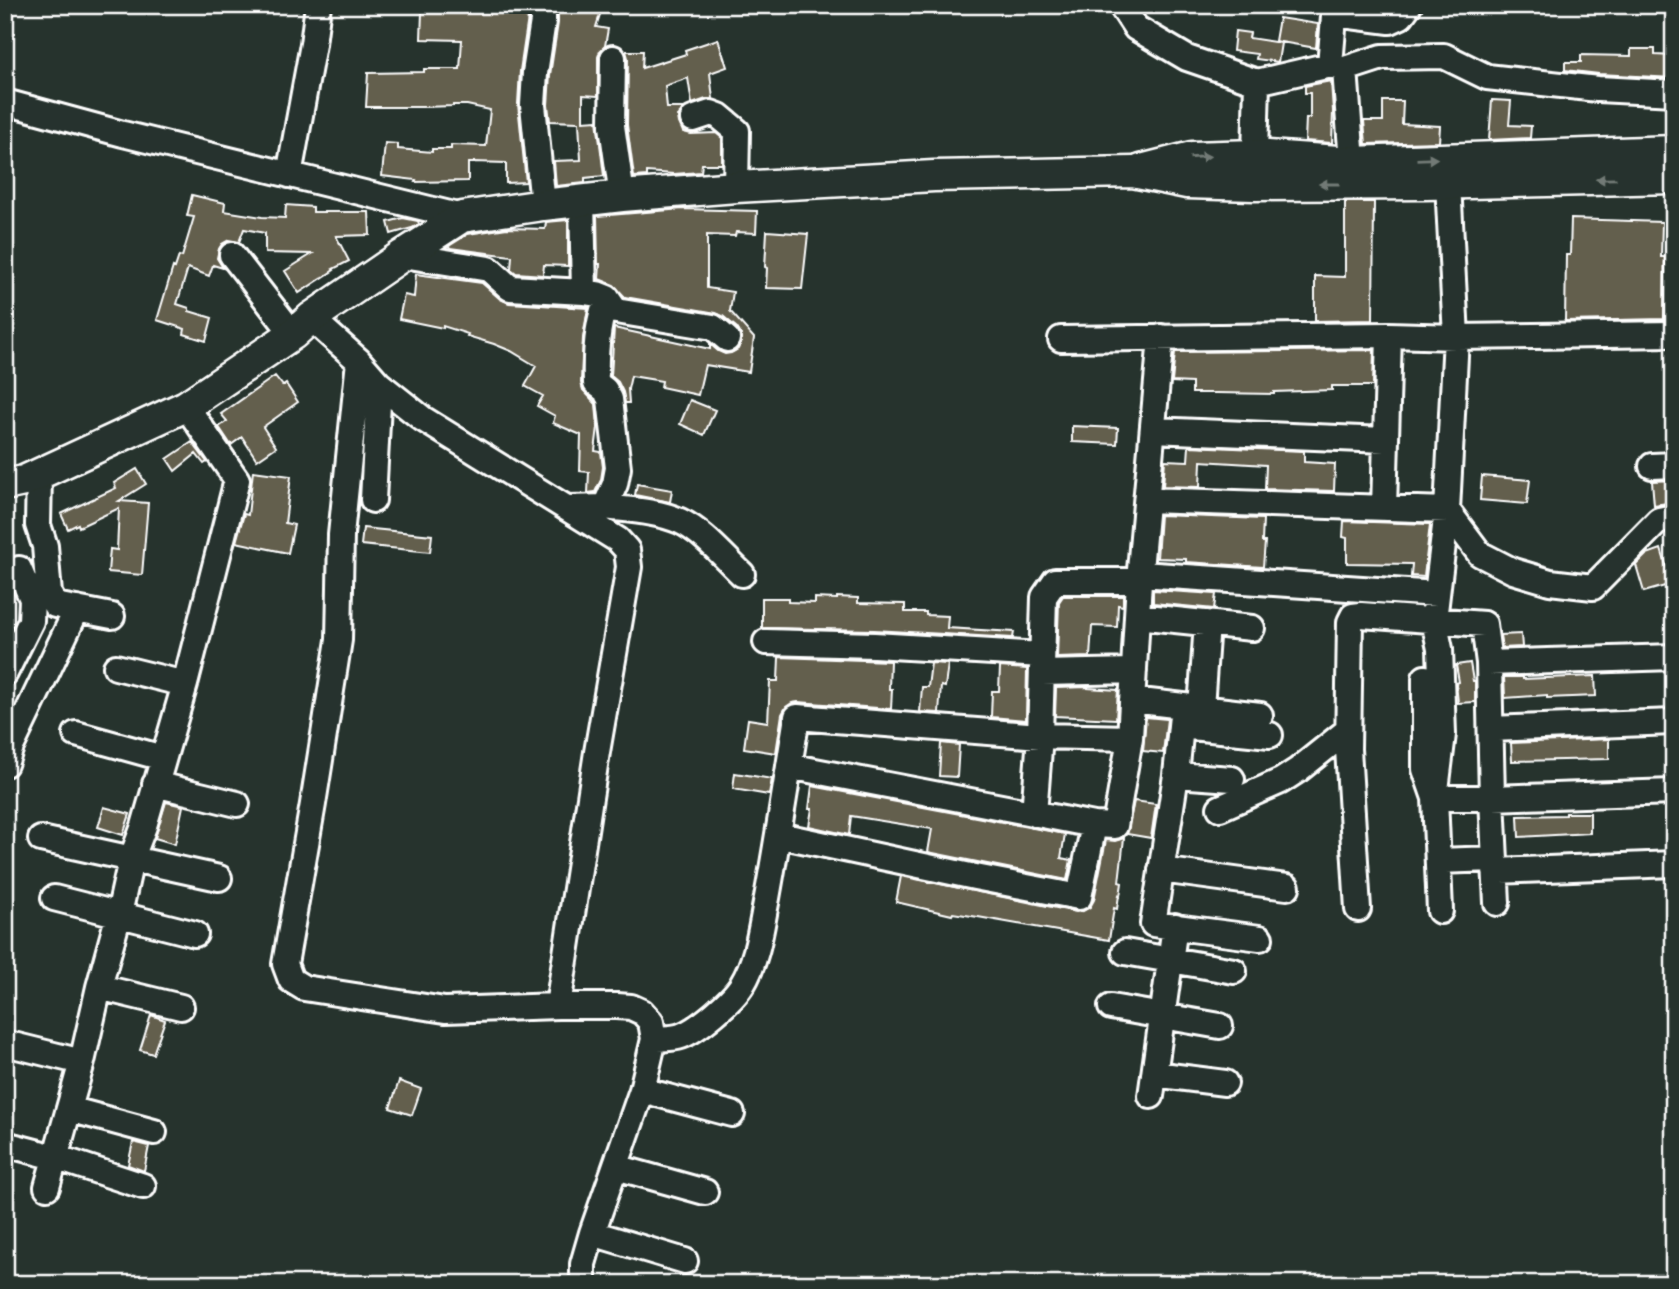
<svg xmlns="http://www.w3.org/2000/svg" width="1679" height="1289" viewBox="0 0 1679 1289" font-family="'Gochi Hand',sans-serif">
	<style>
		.building { fill: #645e4d; stroke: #fff; stroke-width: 2 }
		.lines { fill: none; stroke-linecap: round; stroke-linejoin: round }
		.minor-casing { stroke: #fff; stroke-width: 30 }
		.major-casing { stroke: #fff; stroke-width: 35 }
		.minor { stroke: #26332d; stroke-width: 24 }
		.major { stroke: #26332d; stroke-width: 30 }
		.oneway { fill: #727a76 }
	</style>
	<rect width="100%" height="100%" fill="#26332d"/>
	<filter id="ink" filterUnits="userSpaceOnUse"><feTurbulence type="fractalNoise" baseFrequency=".0143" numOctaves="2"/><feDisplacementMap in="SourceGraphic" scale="14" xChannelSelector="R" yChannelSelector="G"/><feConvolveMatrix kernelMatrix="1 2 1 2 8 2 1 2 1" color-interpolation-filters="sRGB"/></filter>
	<g filter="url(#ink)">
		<path class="building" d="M441,5H514L513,14L528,18L520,71L518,104L526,182L506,183V163L474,162V163H468V181L415,182L416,180L382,176L385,143L398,144V149L432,152V149H451V145L486,146L490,110L467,105H453V106L422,107H366L368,73L424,72V69H460L462,40L421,39L422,12H440Z
			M558,5L583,10L584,5H592L602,8L596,27L608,29L605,46L600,51L598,57V96L583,95V121L597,120L604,176L585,178V183L556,186L554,161L581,160L579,122L550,121L548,105L550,75L558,23Z
			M1279,18L1318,24L1316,48L1275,41Z
			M1235,31L1250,33L1249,38L1281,43L1278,62L1256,59L1257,54L1233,51Z
			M718,39L727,67L710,73L713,99H706L692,104L688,78L665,86L667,108H683L678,117L679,123L683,132L691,134L716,133L722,138V164H702L701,172L674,174L647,172V176L634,177L627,125L628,58L626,51H643L642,68L686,54L685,50Z
			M1631,49H1655V55L1674,56V78L1599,74L1565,70V62H1581V55L1631,56Z
			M1331,81L1333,111L1332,143L1305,141L1306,118H1310V93H1305V86Z
			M1492,100L1511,101L1509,125L1531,126L1530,138L1489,140Z
			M1383,101H1403L1402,124L1440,126L1439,142L1366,144L1364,121H1383Z
			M192,195L225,203L224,211L262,217L285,218L286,205L313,207V212H369L370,235L336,236L349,261L333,269L334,270L299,293L285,271L312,254L265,253V233L244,229L239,242L229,240L222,244L219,249L217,258L223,268L213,265L209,276L188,268L177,304L189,308V311L212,318L206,341L184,334L185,329L157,320L173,267L175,268L179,256L182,257L194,217L187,216Z
			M1345,202H1374L1373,320L1315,321V276L1345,277Z
			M683,209L757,211L756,233L736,232L735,236L707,235V288L733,292L730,311L754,338L749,372L705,365L698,395L661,387L662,381L631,376L628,389L629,403H625L623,392L618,382L611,376L614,328L710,349V344L718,351L725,354L731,353L738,349L741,342V335L737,328L723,316L716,313L625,297L614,285L599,279L600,264H598L597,216Z
			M403,218L418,221L419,224L412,228L391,234L388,222Z
			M1571,219L1662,222L1661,257H1665L1664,319L1565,321L1566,255H1570Z
			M568,220V266L544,265L543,275L516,273L511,269L512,256L480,252L450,248L449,246L468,234L507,228L545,229L546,222Z
			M767,231L808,234L802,289L766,288L767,268L765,267Z
			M416,274L482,283L500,299L509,303L588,308L583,338L581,383L583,390L596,404L598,427L595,451L601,452L603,467L601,480L595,492L588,493L589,472L580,471L581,435L553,423L555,416L537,406L543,396L525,386L536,366L511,351L494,344L467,336L468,334L443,326V328L399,319L404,295L414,297Z
			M1374,350L1373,386H1332V390L1274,392V394L1216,393H1192V383L1172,382L1175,352Z
			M275,376L283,386L286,384L298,402L263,427L276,447L257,460L242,437L231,445L219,427L227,421L221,414Z
			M690,400L715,410L704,435L680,424Z
			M1072,426L1118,428L1117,444L1072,442Z
			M192,442L207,462L204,464L196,454L175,471L167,459Z
			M1189,446L1304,451V462L1335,464L1334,491L1265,489L1266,465L1201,461L1200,487L1163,486L1165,460L1188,461Z
			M137,469L146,484L119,501L148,503L142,575L108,572L110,549L117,550L119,508L79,527L78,524L68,529L61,514L116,488L114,483Z
			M253,471L291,476L285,523L294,525L288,553L236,542L244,514L248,515Z
			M1482,476L1530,480L1527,504L1480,500Z
			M1674,480V502L1654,505L1652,481Z
			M637,484L672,490L670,502L635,495Z
			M1160,515L1263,519L1262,542H1265L1263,567L1186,562V559L1157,558Z
			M1344,521L1430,524L1424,577L1411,576L1412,564L1347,563V538L1343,537Z
			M363,528L432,535L430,552L361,545Z
			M1661,549L1672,584L1644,592L1636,565L1647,554Z
			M1153,590L1216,594L1214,609L1153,603Z
			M1063,596H1123V606L1118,605L1117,627L1092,626L1090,657L1057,658L1059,602Z
			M837,597L858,598V603L905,604V612H926V615L948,616L947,628L1014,632L1013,638L874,630L762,628V598H788V602L815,603V598L837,599Z
			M1521,634L1522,647L1502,648L1500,635Z
			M779,657L890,661L889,689H892L891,709L798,702L792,703L786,707L782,714L776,753L744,748L748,719L768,722L770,681H778Z
			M931,663L948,664L945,687L941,686L939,713L920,712L922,687H928Z
			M1470,663L1473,681H1475V702L1458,703L1456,683L1459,682L1456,665Z
			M1000,667L1027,669L1026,720L991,717L992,691H999Z
			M1595,676L1596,696L1547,698V695L1505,698L1504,677H1523V679Z
			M1088,687V688L1118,690L1116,719L1055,716L1056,688Z
			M1146,717L1167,719L1163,753L1143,751Z
			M1609,739V759L1512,761L1511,743Z
			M941,743L959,745L957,777L939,776Z
			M735,773L772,779L769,795L733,789Z
			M812,786L1065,834L1061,858L1071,860L1067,880L928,852L932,829L851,816L849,835L809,826L812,809H809Z
			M1134,801L1156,804L1151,838L1127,834Z
			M166,802L183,806L175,844L155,838Z
			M104,807L130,814L123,835L98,827Z
			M1566,813H1590V833L1519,837L1518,816L1566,815Z
			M1124,838L1119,882L1122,883L1120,896L1119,895L1117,909L1114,908L1109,940L978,917L953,913L952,915L896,902L901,876L1076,912L1083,911L1090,907L1094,900L1106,840L1115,841Z
			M151,1015L165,1020L153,1054L140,1050Z
			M399,1081L421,1089L412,1115L390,1108Z
			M133,1142L149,1146L144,1171L128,1165Z"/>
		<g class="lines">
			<g class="minor-casing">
				<path id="minor" d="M1121,5L1136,28L1187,58L1257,82L1255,155
					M1335,14L1390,21L1401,16L1409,5
					M613,58L612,126L622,196
					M1330,65L1335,5
					M1345,69L1352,162
					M1257,82L1330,65L1345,69L1382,57L1444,56L1487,77L1598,89L1674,93
					M5,102L123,134L462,217
					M693,119L711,113L719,116L737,131L736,187
					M289,175L313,44L318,5
					M582,200L584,292
					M543,205L533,105L535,73L543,21V5
					M232,255L293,334
					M403,255L489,269L510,288L584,292L597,294L607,298C597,324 595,355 596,383L605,390L610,399L618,468L615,484L605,507L568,508
					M607,298L616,311L713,327L727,339
					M311,318L359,361L379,384L423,419L618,540L627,550L629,567L597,752L558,1006
					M1061,339L1389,335L1456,337L1674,334
					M359,361L341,535L339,640L313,804L285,964L291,980L304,988L445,1010L558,1006H617L631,1007L642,1012L651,1022L654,1039C663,1038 673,1039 681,1036C698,1030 733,1000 742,985C758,959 761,927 767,898C778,838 787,778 797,717L1040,736L1130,738
					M1153,430L1385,440
					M1652,466L1674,465
					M39,474L38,525L45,546L49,594L55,605L112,616
					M373,500L379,384
					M1147,500L1447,510L1480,554L1513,571L1550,582L1593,587L1659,520L1674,517
					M605,507C629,510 657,511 680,521C702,531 724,557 742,574
					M1384,508L1389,335
					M1141,574L1437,594
					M1137,616L1252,628
					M766,642L874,645L1042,655
					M1489,663L1492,798L1497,903
					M116,667L185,684
					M5,673L31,621L32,599L19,569
					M1042,673L1134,671
					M1425,678V769L1435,798H1492L1674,792
					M1132,700L1260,715
					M1183,706L1176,775L1153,924L1260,938
					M1201,708L1207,623
					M1181,726L1270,735
					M1491,729L1674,722
					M76,734L163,758
					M5,764L11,747L77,609
					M789,766L1094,825L1115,826L1130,738L1139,581L1161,337
					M1176,775L1232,779
					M155,784L237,804
					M1220,808L1281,781L1298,770L1348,730
					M1034,814L1040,736L1044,597L1055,581H1139
					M779,835L975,877L1079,897L1094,825
					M41,839L219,878
					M1438,861L1494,859
					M1161,870L1287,887
					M1495,871L1674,864
					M54,898L195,934
					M1358,909L1348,749L1350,622L1353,616L1361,615L1484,624L1489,663L1674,657
					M1440,911L1435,798L1443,734L1440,649L1434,620L1447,510L1456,337L1448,183
					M1125,952L1234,971
					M99,987L181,1007
					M1111,1007L1220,1026
					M5,1043L82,1062
					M1154,1074L1225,1083
					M642,1090L732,1114
					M1151,1096L1175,926
					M69,1109L154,1132
					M5,1144L55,1157L143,1186
					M616,1167L705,1192
					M47,1187L82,1062L99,987L119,914L131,860L144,826L185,684L237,480L186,406
					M592,1233L685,1261
					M583,1284V1264L592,1233L642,1090L654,1039"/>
			</g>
			<g class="major-casing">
				<path id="major" d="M1141,170L1192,157L1255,155L1352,162L1674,151
					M5,485L24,481L186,406L293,334L311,318L403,255L462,217L543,205L622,196L736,187L934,176L1133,172L1187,183L1254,185L1426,184L1674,178"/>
			</g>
			<use href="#minor" class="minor"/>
			<use href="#major" class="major"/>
		</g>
		<defs><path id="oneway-solid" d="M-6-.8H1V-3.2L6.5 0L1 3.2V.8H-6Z" transform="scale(1.75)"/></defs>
		<g class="oneway">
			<use href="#oneway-solid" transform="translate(1200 157) rotate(-4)"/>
			<use href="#oneway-solid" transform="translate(1427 159) rotate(-2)"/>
			<use href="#oneway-solid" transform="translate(1606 179) rotate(179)"/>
			<use href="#oneway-solid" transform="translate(1329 184) rotate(180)"/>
		</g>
	</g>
	<rect width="1679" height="1289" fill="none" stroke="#26332d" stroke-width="28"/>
	<rect x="14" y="14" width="1651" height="1261" fill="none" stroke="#fff" stroke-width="2.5" filter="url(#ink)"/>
</svg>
